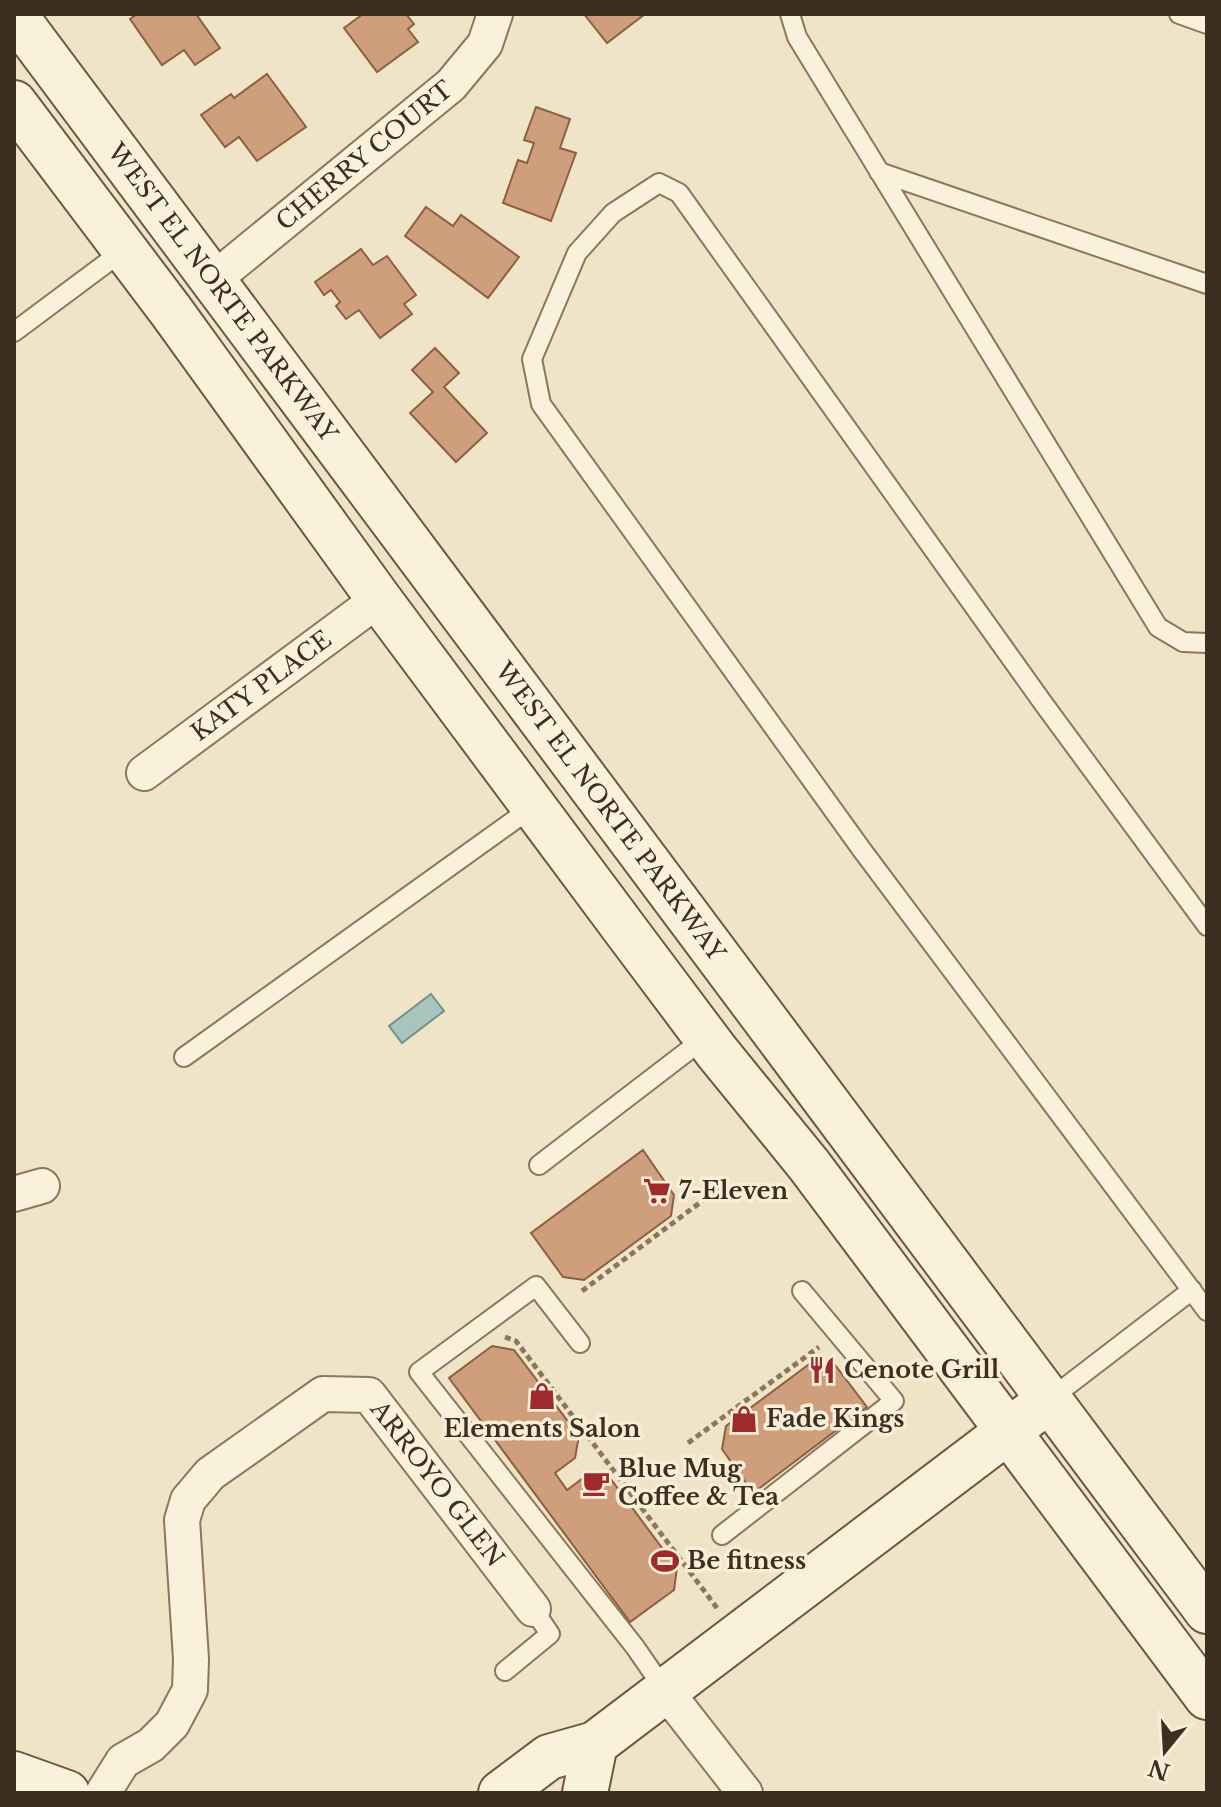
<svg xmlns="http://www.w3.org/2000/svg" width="1221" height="1807" viewBox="0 0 1221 1807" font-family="'Libre Baskerville',serif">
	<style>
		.water { fill: #a9c4bc; stroke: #6f938a; stroke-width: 2 }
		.building { fill: #cf9f7d; stroke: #8d5f41; stroke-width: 2 }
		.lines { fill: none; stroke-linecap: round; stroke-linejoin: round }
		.lane-casing { stroke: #8d765c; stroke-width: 22 }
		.street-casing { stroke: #8d765c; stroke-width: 38 }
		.secondary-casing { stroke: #6f573f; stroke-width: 48 }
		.path { stroke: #8d765c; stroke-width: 5; stroke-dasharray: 6 4; stroke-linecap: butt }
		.lane { stroke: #faf1dc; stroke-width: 18 }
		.street { stroke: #faf1dc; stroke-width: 34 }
		.secondary { stroke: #faf1dc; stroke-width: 44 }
		.labels { text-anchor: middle; stroke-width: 7; stroke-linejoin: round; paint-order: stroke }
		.street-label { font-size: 24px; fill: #3d2e20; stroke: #f7eed8 }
		.poi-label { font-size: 24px; font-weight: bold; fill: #3d2e20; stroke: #f7eed8; text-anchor: start }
	</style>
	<rect width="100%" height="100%" fill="#f0e4c8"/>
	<path class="water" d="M431,994L444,1011L402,1043L389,1026Z"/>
	<path class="building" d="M137,14H196L220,48L195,65L184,50L162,65L130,19Z
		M363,14H406L414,24L408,29L418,42L377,72L344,28Z
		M584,14H645L607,43Z
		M267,74L306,127L257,161L239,137L225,147L201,115L231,94L234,98Z
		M536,107L570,119L560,148L576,153L551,221L503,203L518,160L527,163L534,143L524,140Z
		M426,207L453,226L461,215L519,257L488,298L405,236Z
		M361,249L373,265L387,256L416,295L404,304L412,314L380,338L359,310L346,319L336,306L340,302L331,290L324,295L315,282Z
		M435,348L459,373L444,387L487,433L456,462L410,413L433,392L412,370Z
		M643,1150L674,1195L671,1216L584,1280L563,1277L531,1233Z
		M492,1346L514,1350L579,1436L575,1458L555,1473L567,1490L587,1475L610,1478L677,1568L674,1590L630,1622L449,1378Z
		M812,1362L835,1365L867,1407L753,1493L722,1449L726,1426Z"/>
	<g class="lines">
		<g class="lane-casing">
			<path id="lane" d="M790,14L797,37L1158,627L1183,642L1207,643
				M1179,14L1207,24
				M879,172L1207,284
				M14,332L124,250
				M1207,926L1043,703L679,193L659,183L613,213L577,253L532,359L541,404L862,850L1207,1311
				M184,1057L534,806
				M539,1165L706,1037
				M580,1343L536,1286L419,1372L635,1647L664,1689
				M1050,1399L1192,1290
				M722,1535L894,1401L802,1291
				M505,1671L550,1634L533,1609"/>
		</g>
		<g class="street-casing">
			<g id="street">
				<path id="s1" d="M213,280L451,85L485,44L495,14"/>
				<path id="s2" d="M144,773L379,599"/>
				<path d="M14,1194L42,1186"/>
				<path d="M664,1689L745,1793"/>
				<path id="s3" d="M103,1793L123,1761L151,1745L172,1724L190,1690L191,1659L182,1520L188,1500L210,1474L323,1394L369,1395L533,1609"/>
			</g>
		</g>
		<g class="secondary-casing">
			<g id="secondary">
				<path id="s4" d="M14,14L1207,1611"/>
				<path d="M14,103L171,311L379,599L630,936L717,1052L809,1165L1207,1697"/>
				<path d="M14,1774L67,1793"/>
				<path d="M501,1793L549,1757L595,1744L1032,1413"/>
				<path d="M585,1793L595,1744"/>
			</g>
		</g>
		<path class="path" d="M582,1291L725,1184
			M505,1337L516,1341L717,1608
			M688,1443L819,1347"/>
		<use href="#lane" class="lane"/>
		<use href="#street" class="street"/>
		<use href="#secondary" class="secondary"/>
	</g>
	<defs>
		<g id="supermarket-bare" transform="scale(2.16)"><path d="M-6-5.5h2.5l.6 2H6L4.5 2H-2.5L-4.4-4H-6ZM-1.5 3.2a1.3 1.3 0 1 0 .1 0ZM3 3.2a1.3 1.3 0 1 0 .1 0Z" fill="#9e2a2b" stroke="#f7eed8" stroke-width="2.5" paint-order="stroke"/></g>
		<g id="restaurant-bare" transform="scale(2.16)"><path d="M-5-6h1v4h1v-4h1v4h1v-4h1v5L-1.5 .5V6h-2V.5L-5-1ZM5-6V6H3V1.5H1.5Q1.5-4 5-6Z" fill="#9e2a2b" stroke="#f7eed8" stroke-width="2.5" paint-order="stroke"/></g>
		<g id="shop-bare" transform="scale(2.16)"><path d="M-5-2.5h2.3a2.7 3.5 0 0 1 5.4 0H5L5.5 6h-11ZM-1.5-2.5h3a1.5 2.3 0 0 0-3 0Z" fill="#9e2a2b" stroke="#f7eed8" stroke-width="2.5" paint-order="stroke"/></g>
		<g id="cafe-bare" transform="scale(2.16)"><path d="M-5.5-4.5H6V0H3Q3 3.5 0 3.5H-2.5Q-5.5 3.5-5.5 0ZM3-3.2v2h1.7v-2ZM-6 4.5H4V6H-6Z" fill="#9e2a2b" stroke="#f7eed8" stroke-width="2.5" paint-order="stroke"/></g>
		<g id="stadium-bare" transform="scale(2.16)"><path d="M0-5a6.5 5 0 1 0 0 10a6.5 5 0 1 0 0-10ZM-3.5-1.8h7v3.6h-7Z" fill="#9e2a2b" stroke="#f7eed8" stroke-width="2.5" paint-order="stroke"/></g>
	</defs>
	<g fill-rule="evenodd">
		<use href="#supermarket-bare" x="657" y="1191"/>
		<use href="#restaurant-bare" x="822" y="1370"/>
		<use href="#shop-bare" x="542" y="1396"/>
		<use href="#shop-bare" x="744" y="1419"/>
		<use href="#cafe-bare" x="596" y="1483"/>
		<use href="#stadium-bare" x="665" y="1561"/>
	</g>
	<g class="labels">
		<g class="street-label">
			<text dy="8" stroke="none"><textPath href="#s1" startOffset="196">CHERRY COURT</textPath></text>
			<text dy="8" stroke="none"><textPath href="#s4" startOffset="348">WEST EL NORTE PARKWAY</textPath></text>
			<text dy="8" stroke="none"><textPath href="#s2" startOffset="146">KATY PLACE</textPath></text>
			<text dy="8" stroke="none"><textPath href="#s4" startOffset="996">WEST EL NORTE PARKWAY</textPath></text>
			<text dy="8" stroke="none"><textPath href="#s3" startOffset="660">ARROYO GLEN</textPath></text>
		</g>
		<g class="poi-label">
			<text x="679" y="1199">7-Eleven</text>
			<text x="844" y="1378">Cenote Grill</text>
			<text x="766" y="1427">Fade Kings</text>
			<text x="542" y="1437" text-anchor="middle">Elements Salon</text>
			<text x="618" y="1477">Blue Mug<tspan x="618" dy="28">Coffee &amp; Tea</tspan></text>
			<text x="687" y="1569">Be fitness</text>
		</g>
	</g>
	<rect width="1221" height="1807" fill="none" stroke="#3d2e20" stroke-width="32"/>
	<g transform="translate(1165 1751) rotate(198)" stroke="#f7eed8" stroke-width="6" paint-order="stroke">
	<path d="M0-6L14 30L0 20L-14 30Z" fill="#3d2e20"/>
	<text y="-12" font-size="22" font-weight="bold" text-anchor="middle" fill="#3d2e20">N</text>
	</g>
</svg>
